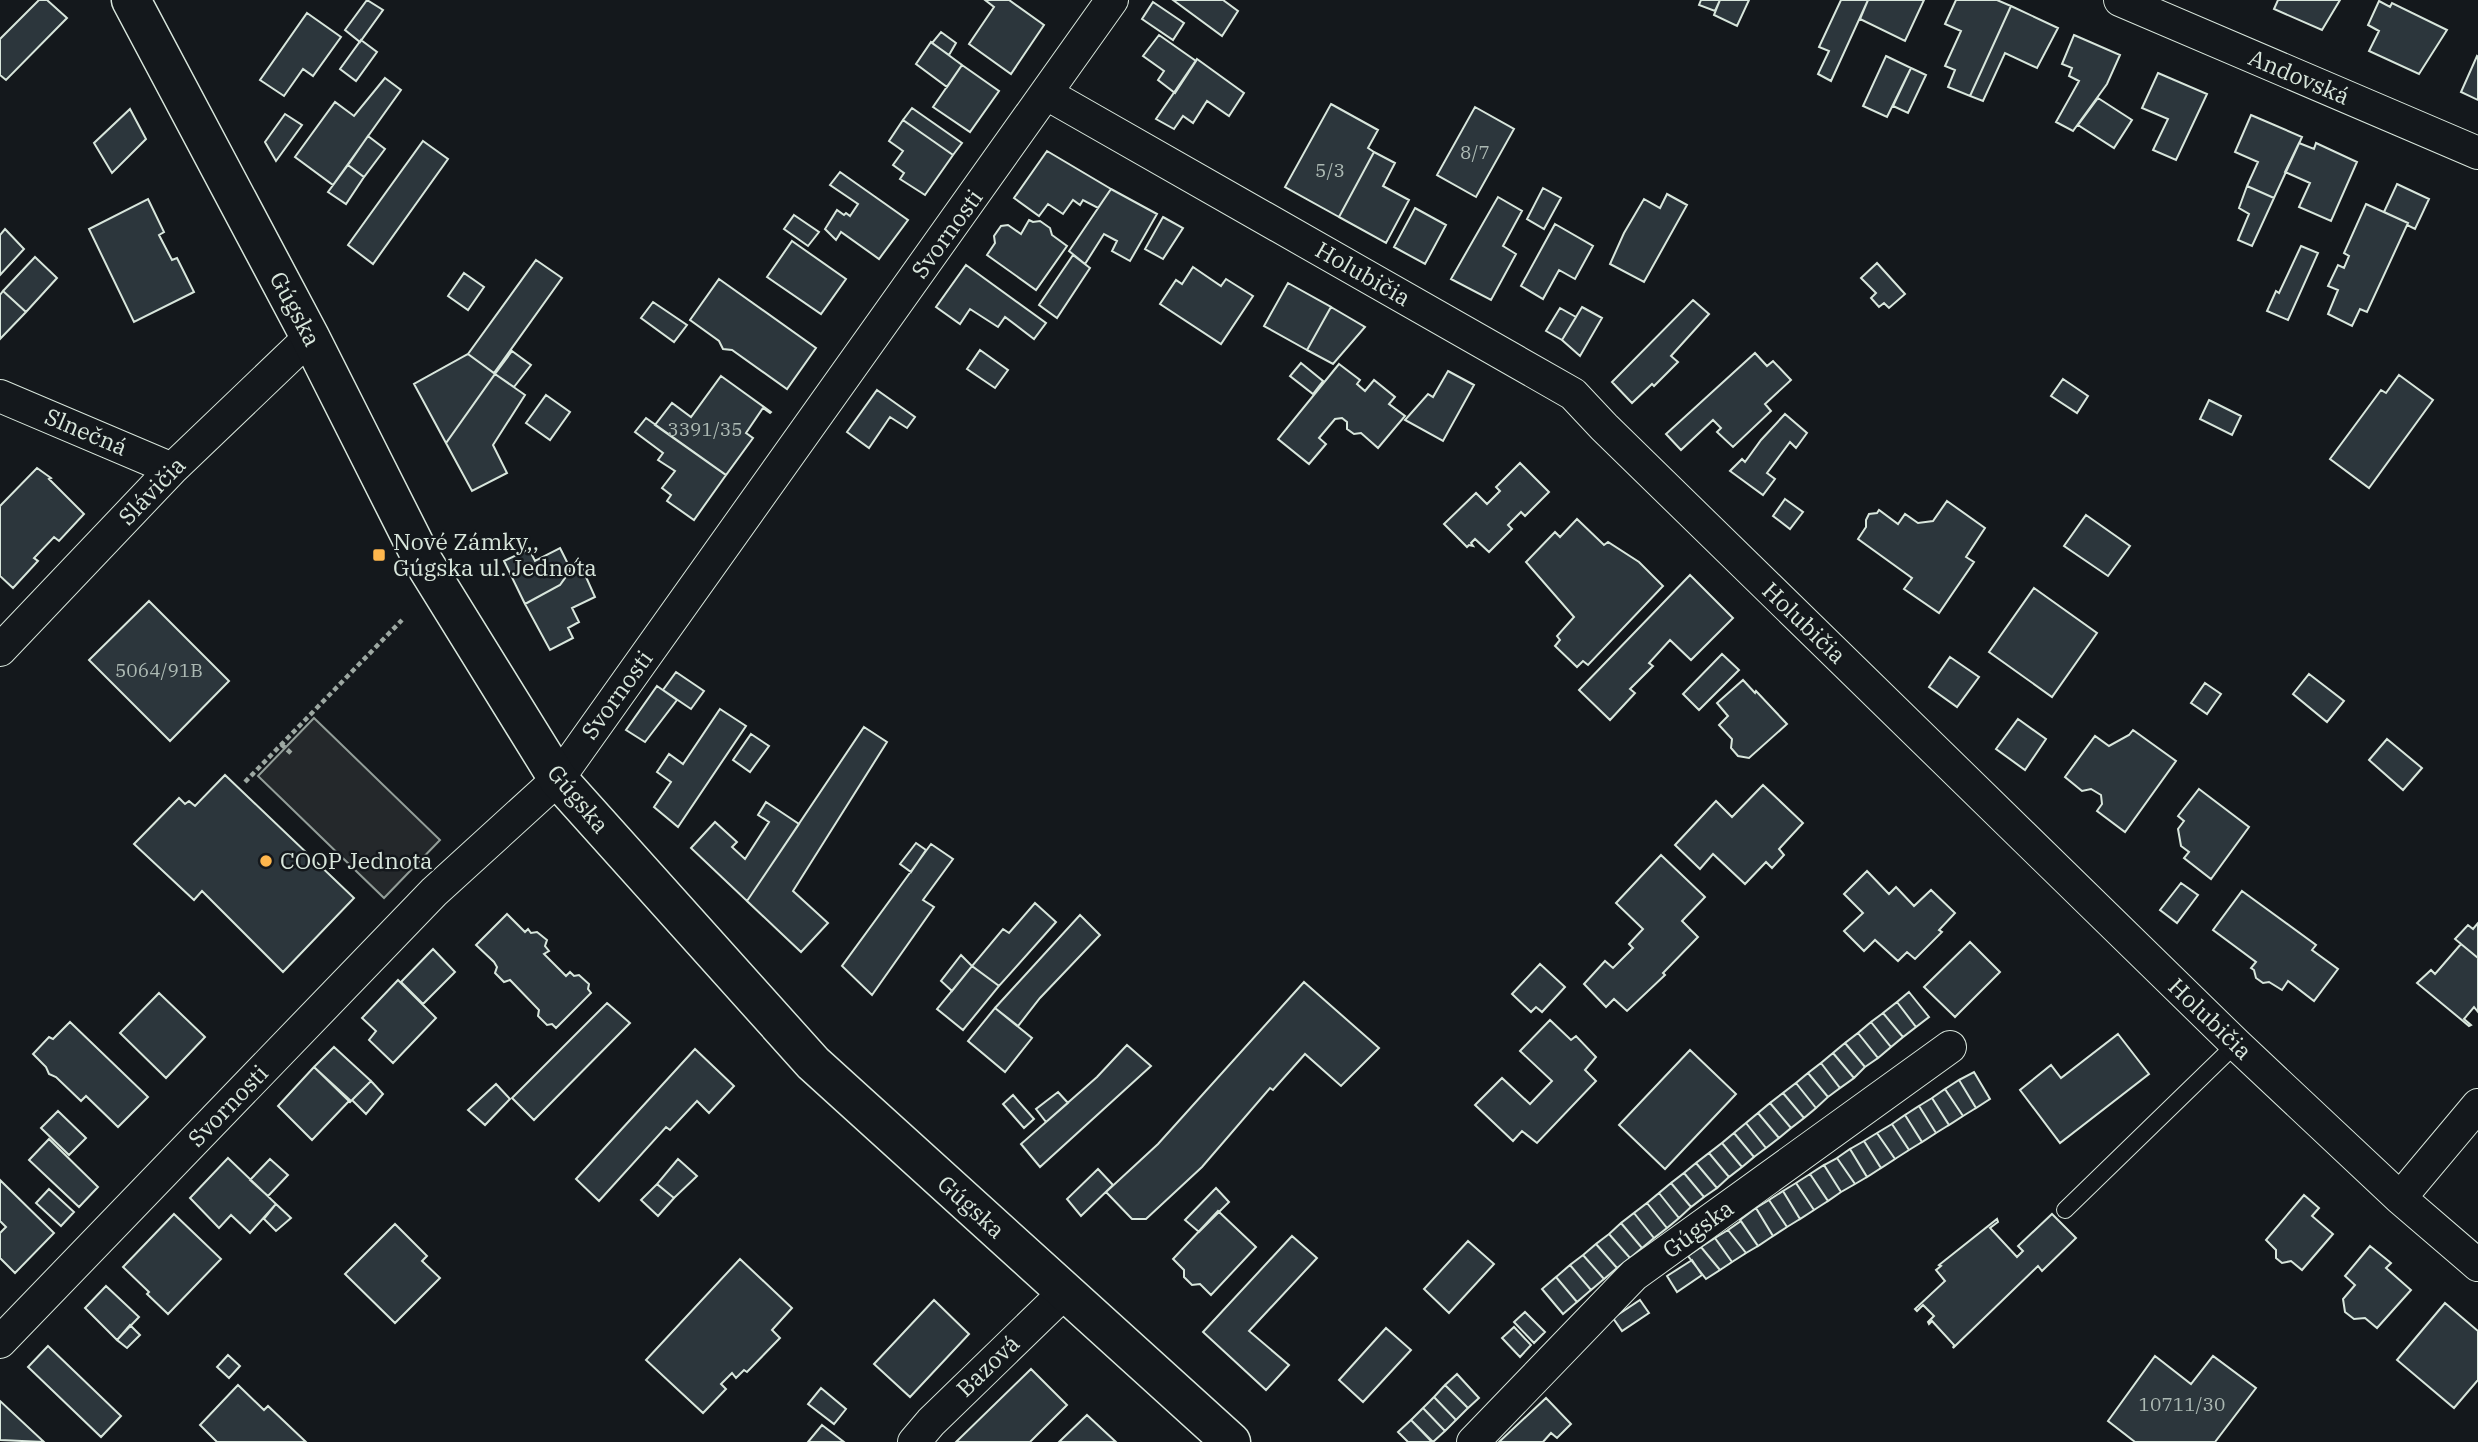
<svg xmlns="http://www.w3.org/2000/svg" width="2478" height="1442" viewBox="0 0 2478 1442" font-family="'IBM Plex Serif',serif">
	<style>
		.parking { fill: #24282b; stroke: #939e99; stroke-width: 2 }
		.building { fill: #2c363c; stroke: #d8e6dc; stroke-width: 2 }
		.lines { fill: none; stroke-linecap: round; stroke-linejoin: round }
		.service-casing { stroke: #d8e6dc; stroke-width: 18 }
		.minor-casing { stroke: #d8e6dc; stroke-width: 34 }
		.secondary-casing { stroke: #d8e6dc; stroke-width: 41 }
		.path { stroke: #9da8a2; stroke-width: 4.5; stroke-dasharray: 5 3.5; stroke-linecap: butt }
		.service { stroke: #14181c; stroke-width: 16 }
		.minor { stroke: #14181c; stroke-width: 32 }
		.secondary { stroke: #14181c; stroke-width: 38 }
		.poi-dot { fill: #ffb74d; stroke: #14181c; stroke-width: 2.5 }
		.labels { text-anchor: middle; stroke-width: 5; stroke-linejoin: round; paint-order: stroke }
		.number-label { font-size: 19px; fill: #adbab4 }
		.street-label { font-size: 23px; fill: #d8e6dc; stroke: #14181c }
		.poi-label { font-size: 23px; fill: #d8e6dc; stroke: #14181c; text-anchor: start }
	</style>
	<rect width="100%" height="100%" fill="#14181c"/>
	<path class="parking" d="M314,718L440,840L384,898L258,776Z"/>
	<path class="building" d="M39,0H47L67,18L6,80L0,75V39Z
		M367,0L383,10L360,42L345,30Z
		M985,0H1009L1044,25L1011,74L969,44L994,7Z
		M1173,0H1223L1238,11L1222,36Z
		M1701,0H1720L1715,11L1699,5Z
		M1720,0H1749L1737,26L1714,15Z
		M1841,0H1868L1831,81L1818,74L1829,51L1819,47Z
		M1868,0H1924L1905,41L1860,19Z
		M1956,0H1997L2011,6L1970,96L1948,87L1955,70L1945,66L1961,31L1945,24Z
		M2278,0H2340L2322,30L2274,9Z
		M2379,1L2390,7L2392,3L2447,30L2419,74L2369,51L2379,31L2368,25Z
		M1153,2L1184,23L1173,40L1142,19Z
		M2011,6L2058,28L2037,68L2005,53L1983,101L1970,96Z
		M307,13L341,37L313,76L303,69L284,96L260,80Z
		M941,32L956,43L949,55L932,43Z
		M1159,35L1196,61L1175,93L1158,80L1164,71L1143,56Z
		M2074,35L2120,55L2107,84L2073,131L2056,122L2079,81L2069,76L2072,68L2062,64Z
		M361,40L377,52L356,81L340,69Z
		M931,42L962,65L947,87L916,64Z
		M1886,56L1911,68L1887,117L1863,106Z
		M2477,56L2478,57V100L2461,92Z
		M1197,59L1244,93L1229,116L1207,101L1193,123L1183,116L1174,129L1156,119Z
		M962,65L999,91L970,132L933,107Z
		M1911,68L1926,75L1908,113L1893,106Z
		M2158,73L2207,94L2176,160L2153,150L2168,119L2142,108Z
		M385,78L401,90L333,185L295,157L335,102L354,116Z
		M2098,98L2132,120L2114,148L2078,125Z
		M1331,104L1378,130L1368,148L1374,152L1339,217L1285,187Z
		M1475,107L1514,129L1476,197L1437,175Z
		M912,108L962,143L953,155L903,120Z
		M130,109L146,139L112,173L94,143Z
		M285,114L302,125L276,161L265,142Z
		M2251,115L2302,137L2274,198L2247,186L2258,162L2235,152Z
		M903,120L953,155L925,195L900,179L904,173L893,165L903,151L889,141Z
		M368,136L385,149L364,177L348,165Z
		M423,141L448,159L373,264L348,245Z
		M2299,143L2314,149L2316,143L2357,162L2331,221L2299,207L2310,183L2285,172Z
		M1047,151L1111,189L1098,208L1083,200L1080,205L1073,200L1063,214L1048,204L1039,216L1014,198Z
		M1374,152L1395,163L1383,186L1409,200L1386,243L1339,217Z
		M348,165L364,177L346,204L328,192Z
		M840,172L908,220L879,259L841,232L836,240L825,229L837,210L844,215L846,213L850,216L858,204L830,185Z
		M2397,184L2429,199L2415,229L2407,225L2408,223L2384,212Z
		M2247,186L2274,198L2252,246L2238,240L2249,214L2239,208Z
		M1543,188L1561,198L1544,229L1527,219Z
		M1111,189L1157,214L1130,261L1112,251L1117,241L1104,234L1085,264L1069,251Z
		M1667,194L1687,205L1644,282L1610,264L1624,233L1644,199L1660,208Z
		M1498,197L1522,211L1503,246L1516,254L1491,300L1451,279Z
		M148,199L164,232L159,235L172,260L177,258L194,292L134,322L89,229Z
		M2366,204L2408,223L2367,312L2360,309L2352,326L2328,314L2338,290L2328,286L2338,265L2344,268L2349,256L2344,253Z
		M1415,208L1446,225L1425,264L1394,247Z
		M794,215L819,232L808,246L784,229Z
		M1163,217L1183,228L1163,259L1145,249Z
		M1029,220L1033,222L1040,221L1050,228L1052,235L1067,246L1036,290L987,255L995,243L994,236L1001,226L1008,225L1021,234Z
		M1555,224L1593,246L1575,279L1559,270L1543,299L1521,286Z
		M5,229L24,249L0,275V235Z
		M792,241L846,279L821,314L767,277Z
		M2301,246L2318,253L2288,320L2267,311L2276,291L2279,293Z
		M1073,255L1090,268L1057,318L1039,305Z
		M35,257L57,278L26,312L3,291Z
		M536,260L562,278L494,373L468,354Z
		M1877,263L1905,294L1889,308L1884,303L1879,307L1871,298L1876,293L1861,278Z
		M966,265L1046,323L1034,339L1005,317L998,327L970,309L960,324L936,307Z
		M1193,267L1221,286L1226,279L1253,296L1221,344L1160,304L1176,280L1182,284Z
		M464,273L484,287L468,310L448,296Z
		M719,279L816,348L787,389L732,350L723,349L719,341L690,320Z
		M1288,283L1331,307L1307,350L1264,326Z
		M3,291L26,312L0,339V295Z
		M1693,300L1709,314L1671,356L1678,362L1654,386L1652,384L1632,403L1612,382Z
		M653,302L687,325L674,342L641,318Z
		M1331,307L1365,327L1333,364L1307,350Z
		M1582,307L1602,318L1580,356L1562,340Z
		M1560,308L1576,317L1562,340L1546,331Z
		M980,350L1008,370L995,388L967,369Z
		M512,351L531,365L514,387L495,374Z
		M1755,353L1767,366L1773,361L1791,380L1765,404L1771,411L1733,447L1717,432L1721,428L1713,420L1681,450L1666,434Z
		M468,354L495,374L446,443L414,384Z
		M1301,363L1323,381L1313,394L1290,376Z
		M1339,364L1360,380L1357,384L1365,391L1374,380L1395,397L1389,404L1405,416L1378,448L1361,433L1354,434L1347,429V422L1342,418L1335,419L1319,438L1326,444L1309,464L1278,439Z
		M1448,371L1474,385L1443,441L1405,420L1428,394L1433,397Z
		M495,374L525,395L493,445L507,473L472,491L446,443Z
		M2399,375L2433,400L2369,488L2330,459L2381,390L2386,393Z
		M721,376L771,412L770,413L763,408L746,433L753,438L726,475L655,425L672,403L691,417Z
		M2063,379L2088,396L2077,413L2051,396Z
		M877,390L915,417L907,428L890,417L869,448L847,432Z
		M546,395L570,412L550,440L526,423Z
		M2209,400L2241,416L2232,435L2200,419Z
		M1785,414L1807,433L1796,448L1790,442L1767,473L1775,479L1763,495L1730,471L1742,459L1745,462L1761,440Z
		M646,418L726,475L694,520L667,501L671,495L662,488L675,471L658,460L663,453L635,432Z
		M1520,463L1549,492L1525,516L1521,512L1508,525L1512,529L1489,552L1475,539L1471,543L1473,546L1469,545L1467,547L1444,524L1476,493L1487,504L1500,491L1496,487Z
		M37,468L51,478L49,479L84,514L59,541L54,537L34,558L38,561L13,588L0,576V506Z
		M1785,499L1803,512L1790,529L1773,516Z
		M1947,501L1985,528L1966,557L1974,562L1939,613L1904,589L1912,578L1858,539L1866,527V520L1869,514L1877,513L1879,510L1898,524L1905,514L1918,523L1933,521Z
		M2086,515L2130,546L2108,576L2064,546Z
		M1577,519L1604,545L1608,542L1639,562L1663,586L1588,665L1583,661L1577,667L1555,646L1560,640L1557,636L1574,617L1526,562L1555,532L1560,537Z
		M560,548L571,570L560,585L525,604L504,561L529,549L535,561Z
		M578,559L595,597L572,608L579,622L568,628L573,638L550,650L525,604L560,585Z
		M1690,575L1733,618L1691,660L1670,640L1649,663L1653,666L1630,689L1635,693L1610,720L1579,690Z
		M2034,588L2097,633L2052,697L1989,652Z
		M149,601L229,681L170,741L89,660Z
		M1722,654L1739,670L1699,710L1683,694Z
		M1950,657L1979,677L1957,707L1929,687Z
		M676,672L704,691L691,709L663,690Z
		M2309,674L2344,701L2327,722L2293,694Z
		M1743,680L1755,693L1756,691L1787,724L1749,758L1738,756L1731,748L1732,739L1719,725L1728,716L1717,703Z
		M2205,683L2221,694L2207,714L2191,703Z
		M657,686L677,700L645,742L626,730Z
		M720,709L746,726L678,827L654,807L671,782L657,772L669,754L683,764Z
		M2018,719L2046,739L2025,770L1996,749Z
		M864,727L887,742L793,891L828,923L801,952L747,901Z
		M2133,730L2176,761L2125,832L2097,811L2102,804L2101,795L2091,789L2082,791L2065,777L2095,736L2109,746L2129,735Z
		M751,734L769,746L750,772L733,760Z
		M2387,739L2422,768L2403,790L2369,760Z
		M225,775L354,898L283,972L202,891L194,900L134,844L179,798L185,804L189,801L195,806Z
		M1763,785L1803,823L1779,849L1784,855L1772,868L1766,862L1745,884L1713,854L1700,869L1675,845L1716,801L1732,817Z
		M2199,789L2249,827L2211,879L2184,858L2189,852L2181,846L2178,829L2184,821L2178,816Z
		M766,802L799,824L747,901L691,848L715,822L737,842L732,847L745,859L769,822L758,815Z
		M916,843L926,850L911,872L900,864Z
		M931,844L953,859L923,900L934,907L872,995L842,966Z
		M1661,855L1705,897L1682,921L1698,937L1663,973L1665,975L1627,1011L1614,999L1606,1007L1584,984L1605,961L1613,968L1633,948L1629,944L1643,929L1616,903Z
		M1867,871L1889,894L1896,887L1914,906L1931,890L1955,913L1939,930L1942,932L1915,959L1907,952L1898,961L1875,940L1864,951L1844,931L1863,913L1844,894Z
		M2181,883L2198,895L2177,923L2160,910Z
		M2242,891L2316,945L2312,950L2338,969L2314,1001L2288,981L2282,990L2269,982L2263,983L2256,978L2254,970L2251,968L2256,962L2213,930Z
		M1035,903L1056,922L999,986L972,966L1003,929L1009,933Z
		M507,914L525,932L528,929L531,933L537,932L547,940L545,946L549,951L544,954L566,976L570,972L574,976L579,975L589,984L588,989L591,993L556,1028L552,1024L547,1025L538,1016L539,1010L510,980L504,982L495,973L497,967L494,962L476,945Z
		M1080,915L1100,935L1040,998L1018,1026L995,1008Z
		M2478,923V958L2455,939L2468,925L2473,929Z
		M1970,942L2000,972L1955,1017L1924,987Z
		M2461,944L2478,958V1012L2474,1007L2464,1019L2471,1025L2469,1026L2417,983L2431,970L2435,974Z
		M433,949L455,972L423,1004L401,982Z
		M961,955L972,966L952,991L941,981Z
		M1540,964L1565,987L1542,1012L1536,1007L1531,1012L1512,994Z
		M972,966L999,986L963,1030L937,1009Z
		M398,980L436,1018L393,1063L369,1040L376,1031L362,1018Z
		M1304,982L1379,1048L1341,1086L1305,1054L1273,1090L1270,1088L1202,1167L1146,1219H1132L1106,1192L1158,1144Z
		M1909,992L1929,1017L1916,1027L1897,1002Z
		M159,993L205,1037L166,1078L120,1033Z
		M1897,1002L1916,1027L1903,1037L1883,1013Z
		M607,1003L630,1023L534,1120L512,1098Z
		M995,1008L1032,1038L1005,1072L968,1041Z
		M1883,1013L1903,1037L1891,1047L1871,1022Z
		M1550,1020L1571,1040L1576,1036L1596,1057L1585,1070L1596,1081L1537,1143L1522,1131L1513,1141L1475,1105L1502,1078L1530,1104L1552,1081L1520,1051Z
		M70,1022L148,1097L118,1127L86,1096L81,1101L56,1077L49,1074L46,1067L33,1054L49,1037L53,1039Z
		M1871,1022L1891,1047L1878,1058L1858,1033Z
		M1858,1033L1878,1058L1865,1067L1845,1043Z
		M2118,1034L2149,1074L2060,1143L2020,1090L2051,1065L2061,1078Z
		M1845,1043L1865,1067L1854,1078L1833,1053Z
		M1127,1045L1151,1066L1040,1167L1021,1144L1097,1077Z
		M334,1047L371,1081L350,1102L314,1067Z
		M695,1049L734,1086L709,1113L697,1101L670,1130L666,1127L599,1201L576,1179Z
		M1690,1050L1736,1094L1665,1169L1619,1125Z
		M1833,1053L1854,1078L1840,1088L1821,1063Z
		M1821,1063L1840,1088L1828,1097L1808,1073Z
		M314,1067L350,1100L312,1140L278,1106Z
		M1974,1072L1990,1099L1976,1108L1959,1080Z
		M1808,1073L1828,1097L1816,1108L1796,1083Z
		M1959,1080L1976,1108L1963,1116L1945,1089Z
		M371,1081L383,1094L366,1114L352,1100Z
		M1796,1083L1816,1108L1804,1118L1783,1093Z
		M496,1084L510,1099L485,1125L468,1110Z
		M1945,1089L1963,1116L1949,1125L1932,1098Z
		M1058,1092L1068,1103L1046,1122L1036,1109Z
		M1783,1093L1804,1118L1791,1128L1770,1103Z
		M1013,1095L1034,1119L1024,1128L1003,1104Z
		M1932,1098L1949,1125L1936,1133L1919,1106Z
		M1770,1103L1791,1128L1779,1138L1758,1113Z
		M1919,1106L1936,1133L1922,1142L1905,1115Z
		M58,1111L86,1138L69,1155L41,1128Z
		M1758,1113L1779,1138L1766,1148L1746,1123Z
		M1905,1115L1922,1142L1909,1150L1892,1124Z
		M1746,1123L1766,1148L1754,1157L1734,1133Z
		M1892,1124L1909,1150L1895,1159L1877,1133Z
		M1734,1133L1754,1157L1742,1167L1722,1143Z
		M1877,1133L1895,1159L1881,1168L1864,1141Z
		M49,1139L98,1187L79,1207L29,1160Z
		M1864,1141L1881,1168L1867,1177L1850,1149Z
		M1722,1143L1742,1167L1729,1177L1709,1153Z
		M1850,1149L1867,1177L1855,1184L1837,1158Z
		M1709,1153L1729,1177L1717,1188L1696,1163Z
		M228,1158L276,1204L250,1233L231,1215L219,1228L190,1198Z
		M1837,1158L1855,1184L1841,1192L1824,1165Z
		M270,1159L288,1175L268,1196L250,1180Z
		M678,1159L697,1176L674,1198L657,1184Z
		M1696,1163L1717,1188L1704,1197L1684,1173Z
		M1824,1165L1841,1192L1828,1201L1810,1174Z
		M1098,1169L1113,1185L1081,1216L1067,1199Z
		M1684,1173L1704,1197L1691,1207L1671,1183Z
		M1810,1174L1828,1201L1814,1210L1796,1183Z
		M0,1180L54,1233L15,1273L0,1258V1233L6,1227L0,1221Z
		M1671,1183L1691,1207L1679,1218L1659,1193Z
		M1796,1183L1814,1210L1800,1219L1783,1191Z
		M657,1184L674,1198L658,1216L641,1200Z
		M1216,1188L1229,1202L1199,1232L1185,1220Z
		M49,1189L74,1212L61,1226L36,1203Z
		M1783,1191L1800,1219L1787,1227L1769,1200Z
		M1659,1193L1679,1218L1667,1228L1647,1203Z
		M2304,1195L2319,1208L2312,1216L2333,1234L2302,1270L2291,1261L2282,1263L2276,1258V1250L2266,1240Z
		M1769,1200L1787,1227L1773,1236L1756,1208Z
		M1647,1203L1667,1228L1654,1238L1634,1213Z
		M276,1204L291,1218L276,1231L264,1219Z
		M1756,1208L1773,1236L1758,1246L1740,1220Z
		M1218,1211L1256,1247L1211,1295L1200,1284L1192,1285L1184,1277V1270L1173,1259Z
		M1634,1213L1654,1238L1642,1248L1621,1223Z
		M174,1214L221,1259L168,1314L147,1294L149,1292L123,1267Z
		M2052,1214L2076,1238L2042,1271L2038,1266L1953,1348L1954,1345L1932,1321L1929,1324L1928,1322L1934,1316L1923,1305L1917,1311L1915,1309L1945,1281L1936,1270L1941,1266L1939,1265L1997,1219L1998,1222L1990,1228L2017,1257L2023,1251L2018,1246Z
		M1741,1221L1758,1246L1746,1253L1728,1230Z
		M1621,1223L1642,1248L1630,1258L1609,1234Z
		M395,1224L427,1256L422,1261L440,1278L395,1323L345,1274Z
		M1728,1230L1746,1253L1732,1262L1715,1238Z
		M1609,1234L1630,1258L1617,1268L1596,1244Z
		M1292,1236L1317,1258L1249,1331L1289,1365L1266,1390L1203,1332Z
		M1715,1238L1732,1262L1720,1270L1701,1247Z
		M1468,1241L1494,1264L1449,1313L1424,1289Z
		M1596,1244L1617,1268L1604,1279L1583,1255Z
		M2370,1246L2391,1263L2386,1268L2411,1290L2377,1328L2365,1318L2354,1319L2345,1312L2343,1299L2355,1285L2345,1276Z
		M1701,1247L1720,1270L1706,1279L1688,1256Z
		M1583,1255L1604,1279L1591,1290L1570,1265Z
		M740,1259L792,1308L772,1330L780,1338L747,1372L744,1370L736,1378L732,1373L721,1384L726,1389L703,1413L646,1360Z
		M1692,1260L1702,1275L1677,1292L1667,1276Z
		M1570,1265L1591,1290L1577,1302L1556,1277Z
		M1556,1277L1577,1302L1563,1314L1542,1289Z
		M106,1286L139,1317L117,1340L85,1308Z
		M934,1300L969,1334L910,1397L874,1364Z
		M1640,1300L1649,1313L1622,1331L1613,1318Z
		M2445,1303L2478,1331V1380L2454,1408L2397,1360Z
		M1525,1312L1545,1332L1534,1343L1514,1322Z
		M130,1325L140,1335L127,1348L117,1340Z
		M1514,1327L1531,1345L1520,1357L1502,1338Z
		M1386,1328L1411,1350L1363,1402L1339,1380Z
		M48,1346L121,1416L101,1437L28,1367Z
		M228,1355L240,1366L229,1378L217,1367Z
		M2155,1356L2191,1384L2213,1356L2256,1388L2215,1442H2135L2108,1421Z
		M1031,1369L1067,1405L1030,1442H956Z
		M1457,1374L1479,1398L1468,1408L1445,1385Z
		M238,1385L264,1410L268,1406L306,1442H217L200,1425Z
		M1445,1385L1468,1408L1456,1420L1434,1397Z
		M821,1388L846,1409L834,1424L808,1404Z
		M1434,1397L1456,1420L1445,1431L1423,1408Z
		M1546,1398L1571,1424L1557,1438L1551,1433L1543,1442H1499Z
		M0,1401L44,1442L0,1440Z
		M1423,1408L1445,1431L1433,1442L1411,1420Z
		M1087,1415L1116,1442H1059Z
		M1411,1420L1432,1442H1408L1398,1432Z
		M822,1425L844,1442H808Z"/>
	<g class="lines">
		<g class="service-casing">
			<path id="service" d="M2065,1210L2236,1044"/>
		</g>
		<g class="minor-casing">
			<path id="minor" d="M2120,0L2478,153
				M1047,94L1573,394L1604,427L2236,1044L2400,1198L2478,1265
				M0,396L172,469
				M0,650L172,469L310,337
				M2400,1198L2478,1105
				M0,1342L434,892L558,779L1112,0
				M914,1442L931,1422L1065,1292
				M1473,1442L1634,1275L1950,1047"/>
		</g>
		<g class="secondary-casing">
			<path id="secondary" d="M131,0L310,337L423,561L558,779L813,1063L1231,1442"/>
		</g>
		<path class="path" d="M281,744L293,755
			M245,782L402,620"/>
		<use href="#service" class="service"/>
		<use href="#minor" class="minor"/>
		<use href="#secondary" class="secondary"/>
	</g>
	<g class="poi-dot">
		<rect x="372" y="548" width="14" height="14" rx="3.5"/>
		<circle cx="266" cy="861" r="7"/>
	</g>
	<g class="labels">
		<g class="number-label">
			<text x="1475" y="159">8/7</text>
			<text x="1330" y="177">5/3</text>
			<text x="705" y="436">3391/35</text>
			<text x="159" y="677">5064/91B</text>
			<text x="2182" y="1411">10711/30</text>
		</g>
		<g class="street-label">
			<text transform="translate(2299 77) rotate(23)" y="8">Andovská</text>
			<text transform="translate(947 234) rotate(-54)" y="8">Svornosti</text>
			<text transform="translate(1363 274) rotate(30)" y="8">Holubičia</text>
			<text transform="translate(295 309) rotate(62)" y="8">Gúgska</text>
			<text transform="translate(86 432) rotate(23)" y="8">Slnečná</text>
			<text transform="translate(152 491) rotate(-46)" y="8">Slávičia</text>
			<text transform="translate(1804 623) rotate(44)" y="8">Holubičia</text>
			<text transform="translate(617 695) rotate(-54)" y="8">Svornosti</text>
			<text transform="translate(578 799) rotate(50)" y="8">Gúgska</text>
			<text transform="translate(2210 1019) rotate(44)" y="8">Holubičia</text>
			<text transform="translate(228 1106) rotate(-46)" y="8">Svornosti</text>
			<text transform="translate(971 1207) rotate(42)" y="8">Gúgska</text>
			<text transform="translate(1698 1229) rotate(-36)" y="8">Gúgska</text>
			<text transform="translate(988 1366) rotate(-44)" y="8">Bazová</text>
		</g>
		<g class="poi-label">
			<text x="393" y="550">Nové Zámky,,<tspan x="393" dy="26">Gúgska ul. Jednota</tspan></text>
			<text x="280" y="869">COOP Jednota</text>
		</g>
	</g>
</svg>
